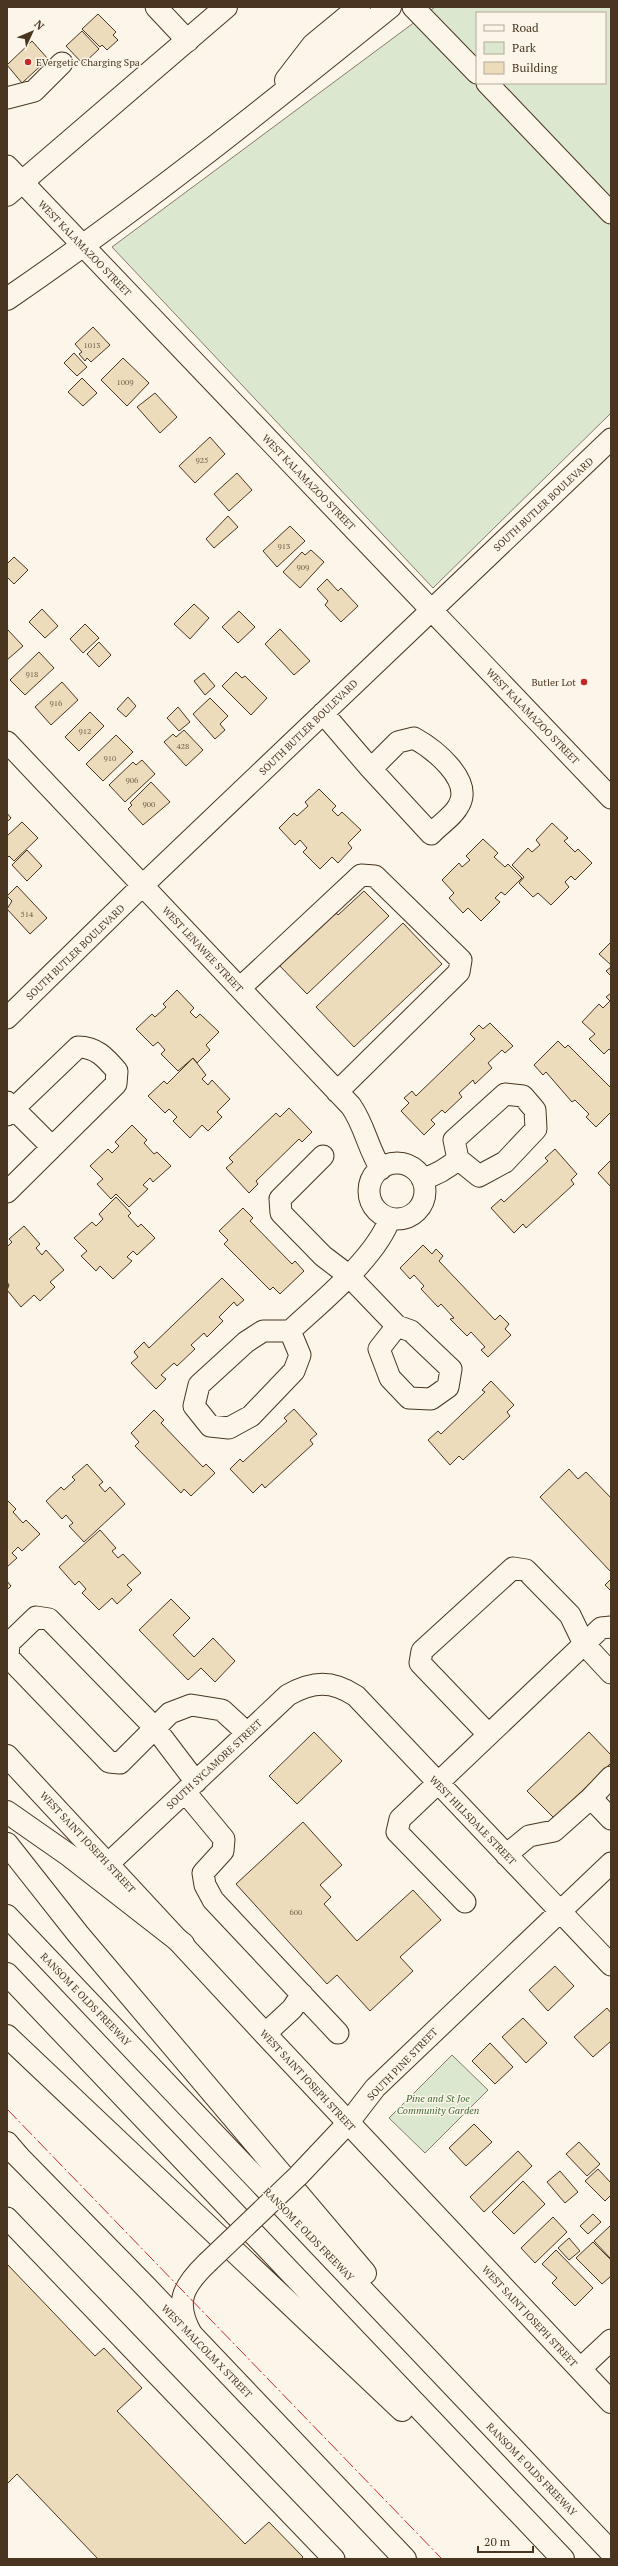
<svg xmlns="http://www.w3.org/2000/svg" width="618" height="2566" viewBox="0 0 618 2566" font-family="'PT Serif',serif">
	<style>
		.green { fill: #dce7d0; stroke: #887966; fill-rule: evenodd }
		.building { fill: #ecdcbc; stroke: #4a3520 }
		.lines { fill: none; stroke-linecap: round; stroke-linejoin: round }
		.minor-casing { stroke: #4a3520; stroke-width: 23 }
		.major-casing { stroke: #4a3520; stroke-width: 24 }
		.highway-casing { stroke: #4a3520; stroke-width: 24 }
		.minor { stroke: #fbf6e9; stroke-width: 21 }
		.major { stroke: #fbf6e9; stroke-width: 22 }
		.highway { stroke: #fbf6e9; stroke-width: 22 }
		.minor-bridge-casing { stroke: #4a3520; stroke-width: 23; stroke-linecap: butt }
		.minor-bridge { stroke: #fbf6e9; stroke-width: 21 }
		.power { stroke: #c62828; stroke-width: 1; stroke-dasharray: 14 3 2 3; stroke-linecap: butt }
		.poi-dot { fill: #c62828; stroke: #fbf6e9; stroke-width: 1.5 }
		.labels { text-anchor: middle; stroke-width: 3; stroke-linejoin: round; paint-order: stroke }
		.number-label { font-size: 8px; fill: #725f47 }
		.poi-label { font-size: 10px; fill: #4a3520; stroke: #fbf6e9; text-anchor: start }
		.street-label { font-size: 10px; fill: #4a3520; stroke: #fbf6e9 }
		.park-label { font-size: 10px; font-style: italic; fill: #436837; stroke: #fbf6e9 }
	</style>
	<rect width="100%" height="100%" fill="#fbf6e9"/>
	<path class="green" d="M435,7H611V413L433,588L112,247ZM477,13H605V83H477Z
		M452,2055L488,2090L425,2153L389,2118Z"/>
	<path class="building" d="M98,14L116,32L113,35L118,40L107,50L102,45L100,47L82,29Z
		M82,31L99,49L83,64L66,46Z
		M32,41L48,59L22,83L7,65Z
		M93,327L110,345L91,362L87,358L85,361L79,354L82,352L75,344Z
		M74,353L87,367L77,376L64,363Z
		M123,358L149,383L127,406L101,380Z
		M82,378L97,393L83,406L68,392Z
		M155,393L177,417L160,433L137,407Z
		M210,437L225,454L195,483L179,466Z
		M237,473L252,490L229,511L214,494Z
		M228,516L238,527L214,548L206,539Z
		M290,526L305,541L277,567L263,551Z
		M311,550L324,562L300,588L283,572L302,552L305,555Z
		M14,557L28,570L14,584L7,577V564Z
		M327,579L338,591L341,588L358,606L341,622L325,605L328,601L317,589Z
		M194,604L209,618L190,639L174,624Z
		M42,609L58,626L45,638L29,622Z
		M239,611L255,627L238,643L222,627Z
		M85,624L99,638L83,653L70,639Z
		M7,629L23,646L7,660Z
		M280,629L310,661L294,675L265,644Z
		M99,642L111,655L99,667L87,654Z
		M39,652L54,668L25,695L10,680Z
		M236,672L242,678L245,676L267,698L251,715L222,686Z
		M204,673L215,686L205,695L194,681Z
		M62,682L78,700L51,725L35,707Z
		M128,697L136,706L126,717L117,709Z
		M210,698L228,716L220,724L225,730L215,739L193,714Z
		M178,707L190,722L179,731L167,718Z
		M90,712L104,726L79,751L65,737Z
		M184,730L203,750L186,766L164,742L173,734L176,737Z
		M116,735L133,752L103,781L86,764Z
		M142,760L155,774L125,802L109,785L133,762L136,765Z
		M151,782L170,802L143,825L128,809L132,805L130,803Z
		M319,789L336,806L332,810L338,816L342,812L361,830L348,843L352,848L338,863L332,857L320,869L303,852L307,848L300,840L295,845L279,828L294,813L297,816L308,806L305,802Z
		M7,813L11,818L7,822Z
		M22,822L38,838L14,861L9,856L7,858V836Z
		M552,823L568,838L564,841L575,852L578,849L592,863L575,880L571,876L565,882L569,887L551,905L538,893L533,897L519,883L524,877L512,865L528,848L532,852L540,845L536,840Z
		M483,839L498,853L494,857L505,867L508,864L522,878L505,895L501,892L495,898L500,902L481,921L468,908L463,913L449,898L454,893L442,880L459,863L462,867L470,860L466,856Z
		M27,850L42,866L27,881L12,865Z
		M17,886L47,918L30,934L7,909L12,901L7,896Z
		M364,891L389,916L307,994L278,964L334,911L338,915Z
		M403,923L442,964L354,1047L316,1007Z
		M611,942V965L599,954Z
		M611,967V976L606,971Z
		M177,990L194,1008L190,1012L196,1018L200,1014L219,1032L206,1045L210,1050L197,1063L193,1058L178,1071L161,1054L165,1050L158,1042L153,1046L136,1029L152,1014L155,1017L166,1007L163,1004Z
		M611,993V1051L609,1049L604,1054L589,1039L595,1034L582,1022L599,1004L603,1008L610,1001L606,997Z
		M490,1023L513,1046L505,1053L502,1050L488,1063L492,1068L475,1084L473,1080L459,1093L462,1097L445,1113L442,1110L431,1120L435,1124L424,1135L401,1111L409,1103L404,1098L412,1091L416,1096L475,1039L470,1034L479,1025L483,1029Z
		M558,1041L565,1048L568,1045L611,1088V1112L596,1127L586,1117L589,1114L575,1100L572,1102L546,1072L543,1075L534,1065Z
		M193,1058L206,1075L202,1079L208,1085L212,1080L230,1099L217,1112L222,1117L208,1131L202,1125L190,1138L173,1121L177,1117L169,1109L165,1113L148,1096L164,1081L167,1084Z
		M289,1108L312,1132L302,1142L299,1139L256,1181L258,1184L249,1193L226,1168L233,1162L229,1158L276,1113L280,1117Z
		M132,1125L147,1140L144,1143L154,1154L157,1152L171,1166L153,1182L150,1178L143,1185L148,1189L129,1207L116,1194L111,1199L97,1184L103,1179L90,1166L108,1149L112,1153L119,1146L115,1142Z
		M555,1149L577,1174L571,1180L574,1184L526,1228L523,1224L514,1233L491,1208L501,1199L504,1202L548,1161L545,1158Z
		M610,1161L611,1162V1187L598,1173Z
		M116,1197L131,1213L128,1216L138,1227L141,1224L155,1238L137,1255L133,1251L127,1257L132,1261L113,1279L100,1266L96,1271L81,1256L87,1251L74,1238L92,1222L96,1226L103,1219L99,1214Z
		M243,1208L253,1218L250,1221L292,1264L295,1261L304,1271L280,1294L273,1287L270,1290L224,1244L228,1240L219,1231Z
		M24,1226L40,1244L36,1248L42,1255L46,1250L64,1270L50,1282L55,1287L40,1301L34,1295L21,1307L7,1290L9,1285L7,1282V1247L12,1242L9,1239Z
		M423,1245L432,1254L436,1249L443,1256L439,1261L495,1320L500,1315L509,1324L505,1329L511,1335L488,1357L481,1350L485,1347L471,1332L467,1336L450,1319L454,1318L441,1304L438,1307L421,1289L424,1286L414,1275L410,1279L400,1268Z
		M222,1278L244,1300L237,1306L234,1302L219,1317L223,1321L207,1337L204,1333L191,1345L195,1349L177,1366L174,1363L161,1375L166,1379L156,1389L131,1363L138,1357L134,1352L144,1342L149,1348Z
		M491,1381L514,1405L507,1412L510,1416L463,1460L459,1456L450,1465L428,1440L438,1431L441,1434L485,1392L482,1390Z
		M294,1409L317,1434L310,1440L313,1444L265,1488L262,1484L253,1493L230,1469L240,1459L243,1462L287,1421L284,1418Z
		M154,1410L164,1420L161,1423L203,1467L206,1464L215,1473L191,1496L184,1489L181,1493L135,1446L139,1442L131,1433Z
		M87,1464L103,1482L99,1485L105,1492L110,1487L125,1504L84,1542L69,1526L73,1523L66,1515L62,1519L46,1501L61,1487L64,1490L75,1480L72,1477Z
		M569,1469L578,1479L586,1472L611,1498V1572L540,1497Z
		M7,1500L16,1509L13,1512L23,1523L26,1520L40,1534L22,1551L18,1547L12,1553L17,1558L7,1567Z
		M100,1530L116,1548L112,1551L118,1558L123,1554L141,1573L127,1585L132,1590L117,1604L112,1598L99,1610L82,1593L86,1589L79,1581L75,1585L59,1567Z
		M611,1579V1591L605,1585Z
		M7,1581L11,1586L7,1590Z
		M171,1599L190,1618L173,1635L194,1657L213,1638L235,1661L215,1682L201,1668L188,1680L139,1630Z
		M314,1732L342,1761L297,1804L269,1776Z
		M589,1732L611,1755V1763L554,1818L527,1791Z
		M303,1822L342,1865L320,1885L331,1897L324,1904L357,1941L413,1890L441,1920L400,1957L413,1971L370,2011L337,1975L327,1984L236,1884Z
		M555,1966L574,1986L548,2011L529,1990Z
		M607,2008L611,2013V2041L593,2057L574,2037Z
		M523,2018L547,2043L526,2063L502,2037Z
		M490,2043L513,2067L495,2084L472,2061Z
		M474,2124L492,2142L466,2166L449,2148Z
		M579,2142L600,2164L587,2176L566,2154Z
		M518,2151L532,2166L484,2212L470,2197Z
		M598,2169L611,2183V2195L605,2201L585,2181Z
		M560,2171L578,2192L565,2203L547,2182Z
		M523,2181L545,2204L514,2234L492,2212Z
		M593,2214L601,2222L588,2234L580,2226Z
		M553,2217L567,2232L535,2263L521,2248Z
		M610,2226H611V2259L594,2241Z
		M569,2238L580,2251L569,2260L558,2248Z
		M593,2242L611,2260V2276L602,2284L576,2258Z
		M556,2250L593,2288L575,2306L552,2283L557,2278L542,2264Z
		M7,2264L95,2356L104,2348L142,2388L117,2411L245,2544L269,2522L303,2557L301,2559H98L17,2474L7,2484Z"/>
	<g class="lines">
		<g class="minor-casing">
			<path id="minor" d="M156,7L188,41
				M413,7L477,73
				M487,83L611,213
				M7,98L34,91L62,63
				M7,166L611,798
				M323,713L371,769L398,742L414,738C434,749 473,780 459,805C454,816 439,825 431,834L371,769
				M7,742L351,1106C365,1126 368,1149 381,1169
				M240,988L361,875L375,876L461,960L459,972L337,1092
				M7,1018L143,885L611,439
				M7,1102L52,1147
				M7,1115L78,1047C96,1047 105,1057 117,1071L116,1084L7,1192
				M323,1156L280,1199L281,1213L323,1256L348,1275L397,1326L411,1331L451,1369L448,1387L431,1399L409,1398L390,1378L379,1349L397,1326
				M369 1191a28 28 0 1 1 56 0a28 28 0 1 1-56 0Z
				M422,1179C437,1175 447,1169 458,1159L479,1176L505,1162L536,1129L535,1110L523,1096L505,1094L454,1140L458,1159
				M290,1331L300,1355L294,1371L251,1416L229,1428L210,1426L194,1406L199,1385L246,1342L263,1331H290C321,1302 376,1258 390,1218
				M488,1734L420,1663L422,1651L513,1568L526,1570L570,1615L584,1644L611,1673
				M196,1782L155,1728L49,1619L36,1617L9,1643L8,1657L109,1762L120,1763L170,1713L191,1705L222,1710L247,1733
				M185,1792L224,1839L223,1851L203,1873L205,1885L213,1900L338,2033
				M591,1798L611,1777
				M506,1855L529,1836L554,1831L591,1798L611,1819
				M109,1863L288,1695C313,1681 332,1680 356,1696L611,1965
				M465,1902L397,1832L400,1819L601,1628L611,1627
				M265,2034L292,2009L302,1994
				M298,2176L348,2123L375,2088L611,1863
				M7,2218L334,2559
				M192,2335C174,2303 182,2287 207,2263
				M580,2369L611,2340"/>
		</g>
		<g class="major-casing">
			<path id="major" d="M286,80L313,45L359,7
				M7,195L226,7
				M7,299C140,208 265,108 390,7
				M7,1756L265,2034L611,2402
				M7,2145L147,2288L405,2559"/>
		</g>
		<g class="highway-casing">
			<path id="highway" d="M7,1812L70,1856L183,1944
				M7,1844L78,1934L365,2273
				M7,1916L611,2552
				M7,1974L563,2559
				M7,2036L402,2410
				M7,2143L18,2156"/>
		</g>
		<use href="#minor" class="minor"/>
		<use href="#major" class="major"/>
		<use href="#highway" class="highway"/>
		<g class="minor-bridge-casing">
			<path id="minor-bridge" d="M207,2263L298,2176"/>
		</g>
		<use href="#minor-bridge" class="minor-bridge"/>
		<path class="power" d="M7,2109L442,2559"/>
	</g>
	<g class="poi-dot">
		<circle cx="28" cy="62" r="4"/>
		<circle cx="584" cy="682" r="4"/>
	</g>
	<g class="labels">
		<g class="number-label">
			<text x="92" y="348">1013</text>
			<text x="125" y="385">1009</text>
			<text x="202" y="463">925</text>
			<text x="284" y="549">913</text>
			<text x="303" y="570">909</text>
			<text x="32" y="677">918</text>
			<text x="56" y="706">916</text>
			<text x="85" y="734">912</text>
			<text x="183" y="749">428</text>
			<text x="110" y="761">910</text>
			<text x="132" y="783">906</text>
			<text x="149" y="807">900</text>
			<text x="27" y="917">514</text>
			<text x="296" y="1915">600</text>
		</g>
		<g class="poi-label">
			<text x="36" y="66">EVergetic Charging Spa</text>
			<text x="576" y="686" text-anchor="end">Butler Lot</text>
		</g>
		<g class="street-label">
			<text transform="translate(85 248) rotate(46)" y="4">WEST KALAMAZOO STREET</text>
			<text transform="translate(309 482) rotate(46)" y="4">WEST KALAMAZOO STREET</text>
			<text transform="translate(543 504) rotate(-43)" y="4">SOUTH BUTLER BOULEVARD</text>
			<text transform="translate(533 716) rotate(46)" y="4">WEST KALAMAZOO STREET</text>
			<text transform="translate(308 727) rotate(-44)" y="4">SOUTH BUTLER BOULEVARD</text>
			<text transform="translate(203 949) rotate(47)" y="4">WEST LENAWEE STREET</text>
			<text transform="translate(75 952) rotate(-44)" y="4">SOUTH BUTLER BOULEVARD</text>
			<text transform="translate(214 1764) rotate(-43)" y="4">SOUTH SYCAMORE STREET</text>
			<text transform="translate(473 1820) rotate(46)" y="4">WEST HILLSDALE STREET</text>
			<text transform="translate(88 1842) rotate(47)" y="4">WEST SAINT JOSEPH STREET</text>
			<text transform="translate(86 1999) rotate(46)" y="4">RANSOM E OLDS FREEWAY</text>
			<text transform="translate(402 2064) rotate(-46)" y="4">SOUTH PINE STREET</text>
			<text transform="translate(308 2080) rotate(47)" y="4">WEST SAINT JOSEPH STREET</text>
			<text transform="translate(309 2234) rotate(46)" y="4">RANSOM E OLDS FREEWAY</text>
			<text transform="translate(530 2316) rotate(47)" y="4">WEST SAINT JOSEPH STREET</text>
			<text transform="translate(207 2351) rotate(46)" y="4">WEST MALCOLM X STREET</text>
			<text transform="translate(532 2469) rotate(46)" y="4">RANSOM E OLDS FREEWAY</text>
		</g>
		<g class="park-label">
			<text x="438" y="2102">Pine and St Joe<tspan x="438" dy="12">Community Garden</tspan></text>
		</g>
	</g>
	<rect width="618" height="2566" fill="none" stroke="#4a3520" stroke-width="16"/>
	<rect x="476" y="12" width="130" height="72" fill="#fbf6e9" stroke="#b4a999"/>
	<rect x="484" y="25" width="20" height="6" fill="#fbf6e9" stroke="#b4a999"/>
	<text x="512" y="32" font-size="12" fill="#4a3520">Road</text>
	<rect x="484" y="42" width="20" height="12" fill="#dce7d0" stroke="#b4a999"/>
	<text x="512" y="52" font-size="12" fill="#4a3520">Park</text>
	<rect x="484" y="62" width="20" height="12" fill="#ecdcbc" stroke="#b4a999"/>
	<text x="512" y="72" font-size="12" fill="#4a3520">Building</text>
	<g transform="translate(32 32) rotate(46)" stroke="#fbf6e9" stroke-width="3" paint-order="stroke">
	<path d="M0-3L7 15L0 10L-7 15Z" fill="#4a3520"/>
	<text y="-6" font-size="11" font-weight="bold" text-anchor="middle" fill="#4a3520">N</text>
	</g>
	<path d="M478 2546v6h55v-6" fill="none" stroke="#4a3520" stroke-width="2"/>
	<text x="484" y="2546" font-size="12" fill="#4a3520" stroke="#fbf6e9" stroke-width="3" paint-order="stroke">20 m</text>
</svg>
